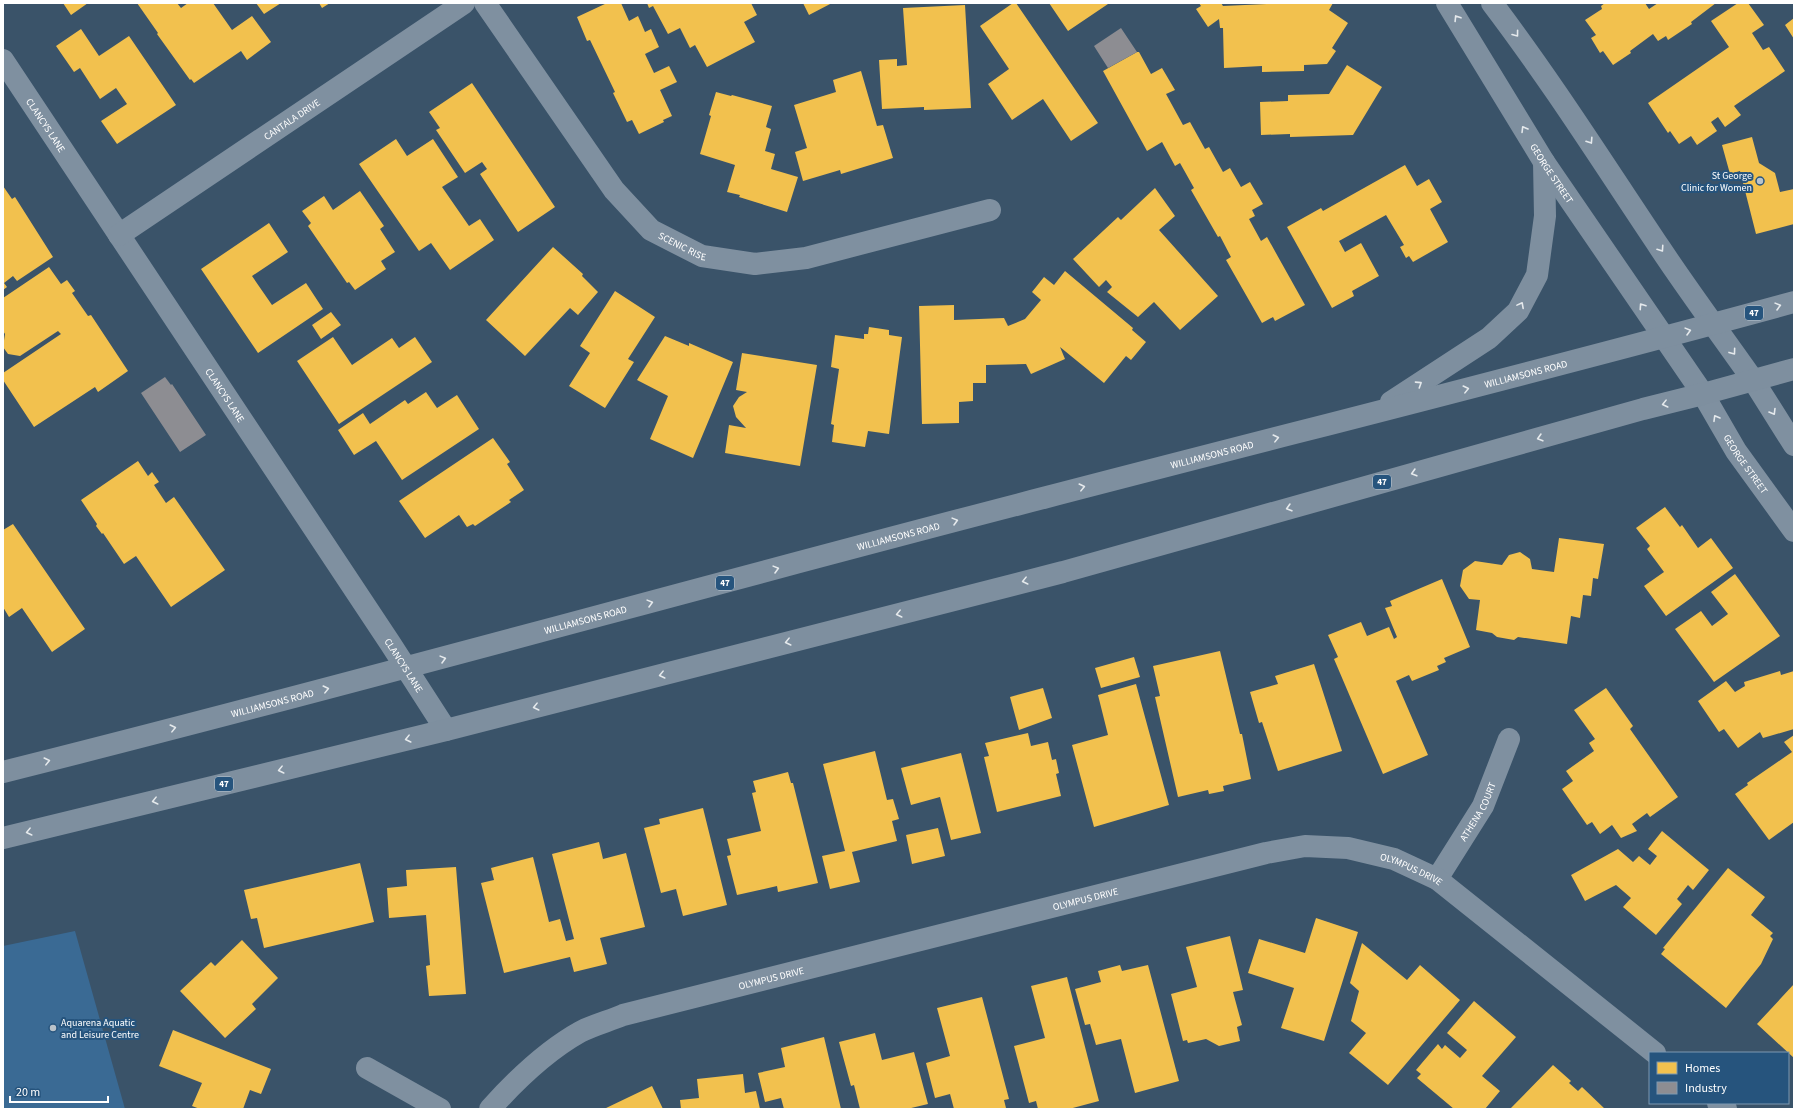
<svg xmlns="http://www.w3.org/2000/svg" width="1797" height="1112" viewBox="0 0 1797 1112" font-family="'Source Sans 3',sans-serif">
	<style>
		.green { fill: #3a6a94 }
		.homes { fill: #f2c14e }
		.industry { fill: #8d8d92 }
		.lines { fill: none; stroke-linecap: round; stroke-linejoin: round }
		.minor { stroke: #7f90a0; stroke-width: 22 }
		.major { stroke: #7e8f9f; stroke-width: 22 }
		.oneway { stroke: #e5e9ec }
		.poi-dot { fill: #bac3ca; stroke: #26547d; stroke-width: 1.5 }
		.labels { text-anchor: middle; stroke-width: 4; stroke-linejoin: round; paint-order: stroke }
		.shield { fill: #26547d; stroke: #beccd8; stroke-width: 1 }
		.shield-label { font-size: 9px; font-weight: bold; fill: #fff }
		.street-label { font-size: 10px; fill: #fff; stroke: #26547d }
		.poi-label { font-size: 10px; fill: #fff; stroke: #26547d; text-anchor: end }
	</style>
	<rect width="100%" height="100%" fill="#3a5369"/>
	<path class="green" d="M75,931L125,1109H3V946Z"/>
	<path class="homes" d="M63,3H88L71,15Z
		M137,3H177L181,8L188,3H213L232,30L252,16L271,42L247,60L241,51L194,83L191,79L190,80L157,34L158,33Z
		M256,3H281L264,14Z
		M319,3H330L322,8Z
		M607,3H621L629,21L638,16L645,32L651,29L659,47L645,54L654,73L669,66L677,82L660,90L672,116L663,120L664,122L639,134L632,120L627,122L613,93L615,92L590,40L587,41L577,17Z
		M647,3H751L757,15L744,22L755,42L707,67L695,45L690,48L680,28L668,34L653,6L649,8Z
		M803,3H832L809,15Z
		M1013,3H1016L1098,123L1071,141L1043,99L1012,120L988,84L1009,69L980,26Z
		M1049,3H1107L1108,4L1068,31Z
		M1199,3H1221L1223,6L1286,3H1333L1329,10L1348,23L1332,48L1336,51L1327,64L1304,65V71L1262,72V66L1224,68L1223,28H1220L1219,19L1208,27L1196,9L1201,6Z
		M1605,3H1645L1649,9L1658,3H1716L1691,22L1692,24L1668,40L1666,36L1658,41L1653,34L1630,51L1631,53L1613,65L1603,51L1600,53L1591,38L1596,35L1585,20L1602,9L1601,6Z
		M1738,3H1748L1764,25L1752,33L1763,50L1769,47L1785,71L1734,106L1741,115L1725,127L1718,117L1711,122L1717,131L1697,145L1691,136L1679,144L1670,131L1668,133L1648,103L1729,47L1711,21Z
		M965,5L971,108L924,110V107L882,109L879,60L897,59V66L907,65L903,8Z
		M1794,18V39L1785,25Z
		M81,29L99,56L129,36L176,105L117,144L101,121L127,104L116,88L100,99L80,68L74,72L56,46Z
		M1137,52H1139L1151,74L1162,68L1175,90L1166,94L1183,125L1190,122L1205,149L1209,147L1223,172L1230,168L1241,187L1250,182L1263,204L1252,210L1255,216L1249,219L1261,241L1267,237L1305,305L1275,321L1273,317L1262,323L1226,260L1231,257L1220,236L1218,237L1191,190L1194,188L1180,163L1175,166L1162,142L1147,151L1103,71Z
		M1347,65L1382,87L1353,135L1290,137V134L1261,135L1260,102L1288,101V95L1329,94Z
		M861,71L877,126L883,125L893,158L841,174L840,170L803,181L795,152L807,148L794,105L836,92L833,80Z
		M472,83L555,207L518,232L480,174L487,169L482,162L465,173L436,130L440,128L429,112Z
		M716,92L731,96L732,95L772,106L766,127L771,129L765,151L775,154L771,169L798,177L787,212L739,197L740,195L727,192L735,165L700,154L711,116L709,115Z
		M1752,137L1759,163L1775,173L1780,192L1794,189V224L1756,234L1740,171L1730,174L1722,145Z
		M396,139L407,156L433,139L458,177L442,187L469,226L480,219L494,240L450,270L431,243L419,251L359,164Z
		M1405,165L1417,186L1429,179L1442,202L1430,209L1448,242L1413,262L1409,256L1406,258L1400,247L1404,245L1386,215L1339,241L1345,252L1361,243L1379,276L1352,291L1354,296L1332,308L1287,227L1321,208L1323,211Z
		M3,186L12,199L15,197L53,257L17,281L13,276L4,283L7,287L3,290Z
		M1155,188L1175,216L1159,230L1218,296L1180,330L1154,302L1138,317L1107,292L1112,287L1106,280L1099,287L1073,259L1118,217L1121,220Z
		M360,191L384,226L380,229L395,252L381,261L386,269L355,290L349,282L347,283L308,226L311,223L302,211L324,196L333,210Z
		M269,223L288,252L252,276L272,305L306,283L323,309L258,353L201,269Z
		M553,247L583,274L582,276L598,292L578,315L570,308L525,356L486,320Z
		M49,267L61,284L67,280L75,291L72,293L88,316L91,315L128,371L98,392L95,387L34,427L3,380V373L61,334L58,331L20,356L8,354L3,347L5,334L3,331V298Z
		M1065,271L1133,328L1132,330L1146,342L1131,360L1126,356L1104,383L1060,347L1065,359L1031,374L1026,364L986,365V383H973V401L959,402V423L922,424L919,306L954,305V320L1004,318L1008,326L1025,319L1041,300L1032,292L1044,277L1054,285Z
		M615,291L655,317L628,359L634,362L605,408L569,386L590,353L580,346Z
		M331,312L341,325L321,339L312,325Z
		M869,327L889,330V335L902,337L889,434L868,431L865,447L832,442L834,425L831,424L839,369L831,367L835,335L864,339V334H868Z
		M665,336L689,346V343L733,362L693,458L650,439L668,396L637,380Z
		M333,337L352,365L392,338L399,348L415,337L432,362L339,424L297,361Z
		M742,353L817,365L800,466L725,453L729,425L746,428L736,417L733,406L739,397L747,392L736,390Z
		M426,392L437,408L457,395L479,429L402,480L376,441L354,455L338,430L363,413L370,424L405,400L408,404Z
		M493,438L510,462L507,464L524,490L509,500L511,502L475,526L473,524L467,527L459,515L425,538L399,501Z
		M138,461L148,476L152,472L159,482L154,485L166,503L174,497L225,570L171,607L136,556L124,564L103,533L102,534L96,526L97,524L81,500Z
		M1665,507L1680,527L1682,525L1698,548L1711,538L1733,568L1666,616L1644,586L1664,572L1647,549L1650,546L1636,528Z
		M13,524L85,629L52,652L22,608L9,617L3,607V530Z
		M1559,538L1604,544L1598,579L1593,578L1591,596L1583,595L1580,618L1571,616L1567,644L1518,637L1514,640L1497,637L1492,633L1476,630L1480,600L1469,599L1460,586L1463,570L1475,561L1502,565L1509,555L1520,552L1530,559L1532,569L1554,572Z
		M1735,574L1780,636L1714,682L1675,629L1701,611L1712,626L1728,614L1711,592Z
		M1442,579L1470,647L1444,658L1446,662L1437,666L1439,670L1412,681L1409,675L1396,681L1428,755L1383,774L1334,659L1338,657L1328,635L1361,622L1367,636L1389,627L1394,639L1397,637L1385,608L1392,606L1390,601Z
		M1220,651L1240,734H1242L1251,779L1223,786L1224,791L1209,794L1208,790L1178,797L1155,697L1160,696L1153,666Z
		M1134,657L1140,677L1101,688L1095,668Z
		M1314,664L1342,751L1278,771L1262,722L1259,723L1250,692L1278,684L1275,676Z
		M1780,671L1781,675L1794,671V729L1763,738L1760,732L1738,748L1724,729L1719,732L1698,701L1726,681L1735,692L1745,686L1744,682Z
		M1136,684L1169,805L1094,827L1072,745L1108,735L1098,695Z
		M1043,688L1052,718L1019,730L1010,697Z
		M1606,688L1633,726L1630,729L1678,797L1650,817L1647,813L1632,824L1637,831L1621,838L1612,825L1600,834L1592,822L1587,825L1562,789L1573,781L1566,771L1594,751L1589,743L1595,739L1574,710Z
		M1028,733L1031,746L1048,742L1052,760L1056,759L1059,773L1056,774L1061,796L997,812L984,757L989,756L985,743Z
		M1794,735V822L1769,840L1735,794L1748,785L1747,783L1792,752L1784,742Z
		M875,751L887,800L893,799L899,819L892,821L897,841L852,852L860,882L830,889L822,856L845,851L823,764Z
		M961,753L981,833L951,840L940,797L911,805L901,768Z
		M788,772L791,783H793L818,883L778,892L777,886L737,895L727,856L731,855L727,839L761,831L752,793L756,792L753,781Z
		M703,808L727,905L683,916L676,889L661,893L644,828L660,824L659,819Z
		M938,828L945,856L912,864L906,835Z
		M1662,831L1709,870L1693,890L1688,885L1677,899L1682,904L1656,935L1623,907L1631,898L1616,885L1585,901L1571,875L1618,849L1633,862L1639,856L1650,865L1657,856L1648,849Z
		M599,842L603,859L626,853L645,927L600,938L607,964L574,972L570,957L504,973L481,883L494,880L491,868L533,857L549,922L560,919L566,941L574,939L552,854Z
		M360,863L374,922L264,948L257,918L251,919L244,890Z
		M456,867L466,994L429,996L426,966L430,965L426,915L389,918L387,888L407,886L406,870Z
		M1728,868L1765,897L1751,915L1773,933L1770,936L1773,939L1761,964L1726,1008L1661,954L1665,949L1663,948Z
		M1316,918L1358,932L1324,1041L1281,1028L1294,988L1248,973L1259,939L1305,953Z
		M1230,936L1243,990L1233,992L1242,1025L1237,1027L1240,1041L1219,1046L1206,1039L1188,1043L1187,1040L1183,1041L1171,994L1197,987L1186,947Z
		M242,940L278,978L252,1004L256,1009L225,1038L180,991L211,962L215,966Z
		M1362,943L1407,980L1420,965L1460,1000L1388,1085L1349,1053L1366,1033L1351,1021L1359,991L1350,983Z
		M1120,965L1122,971L1148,965L1179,1081L1135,1093L1121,1039L1096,1045L1090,1024L1085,1025L1075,989L1101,982L1098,971Z
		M1067,977L1099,1101L1069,1109H1038L1036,1101L1029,1103L1014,1046L1045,1038L1031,986Z
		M1794,984V1058L1757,1024Z
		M982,997L1009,1099L1004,1100L1006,1108L1004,1109H969L968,1108L954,1109L950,1094L935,1098L926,1063L950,1056L937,1008Z
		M1474,1001L1516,1037L1482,1076L1500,1091L1485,1109H1454L1417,1078L1421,1074L1416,1070L1438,1044L1442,1049L1445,1045L1460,1058L1467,1050L1447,1033Z
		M173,1030L271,1069L261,1094L250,1090L243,1109H200L192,1106L202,1083L159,1066Z
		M875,1033L882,1060L914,1052L928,1104L907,1109H860L854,1085L851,1086L839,1042Z
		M824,1037L841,1109H784L781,1098L765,1102L758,1073L785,1067L781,1048Z
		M1553,1065L1571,1081L1569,1083L1578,1091L1582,1087L1605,1109H1510Z
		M743,1074L745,1093L756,1091L760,1109H681L680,1100L699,1098L697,1079Z
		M652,1086L663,1109H604Z"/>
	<path class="industry" d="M1121,28L1137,52L1108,68L1094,46Z
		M165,377L171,385L172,384L206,435L180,452L141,393Z"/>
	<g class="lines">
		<g class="minor">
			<path id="s1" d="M485,3L614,190L651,230L702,256L755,264L806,258L990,210"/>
			<path id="s2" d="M3,60L390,643L446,730"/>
			<path id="s3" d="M119,235L464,3"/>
			<path d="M1753,380L1794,445"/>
			<path id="s4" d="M1703,394L1736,451L1794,531"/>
			<path id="s5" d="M1437,879L1483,806L1509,739"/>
			<path d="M367,1068L440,1109"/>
			<path d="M1718,1103L1726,1109"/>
			<path id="s6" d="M490,1109C516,1080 546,1051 580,1032C593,1025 609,1021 623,1015L1266,853L1305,846L1348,848L1394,859L1437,879L1655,1053"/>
		</g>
		<g class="major">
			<path id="s7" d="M1447,3L1544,162L1703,394"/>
			<path d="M1492,3C1552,82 1605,166 1660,248C1690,293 1722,336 1753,380"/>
			<path d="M1391,402L1489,338L1518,311L1537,275L1545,216L1544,162"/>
			<path id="s8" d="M3,772C352,685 698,587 1047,497C1296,432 1546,370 1794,302"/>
			<path d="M3,838L446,730L1063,572L1643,409L1703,394L1794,369"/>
		</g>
	</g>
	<defs><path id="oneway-chevron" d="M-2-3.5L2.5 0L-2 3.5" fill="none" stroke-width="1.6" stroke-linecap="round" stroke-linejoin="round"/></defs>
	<g class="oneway">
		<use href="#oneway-chevron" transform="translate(1457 18) rotate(-122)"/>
		<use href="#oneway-chevron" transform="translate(1516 34) rotate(53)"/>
		<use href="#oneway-chevron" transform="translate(1524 129) rotate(-121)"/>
		<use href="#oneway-chevron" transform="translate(1590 141) rotate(57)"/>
		<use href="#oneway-chevron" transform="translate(1661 249) rotate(56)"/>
		<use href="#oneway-chevron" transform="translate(1521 305) rotate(-62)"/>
		<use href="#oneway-chevron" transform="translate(1642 306) rotate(-124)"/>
		<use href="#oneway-chevron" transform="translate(1778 306) rotate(-15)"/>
		<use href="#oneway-chevron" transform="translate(1688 331) rotate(-15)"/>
		<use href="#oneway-chevron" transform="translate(1733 352) rotate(54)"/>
		<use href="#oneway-chevron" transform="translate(1419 384) rotate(-33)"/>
		<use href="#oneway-chevron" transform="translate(1466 389) rotate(-14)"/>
		<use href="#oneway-chevron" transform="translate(1665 404) rotate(166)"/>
		<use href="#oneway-chevron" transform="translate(1773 412) rotate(59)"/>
		<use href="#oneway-chevron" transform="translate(1716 418) rotate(-120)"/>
		<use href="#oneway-chevron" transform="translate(1276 438) rotate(-14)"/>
		<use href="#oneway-chevron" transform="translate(1540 438) rotate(164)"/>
		<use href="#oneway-chevron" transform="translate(1414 473) rotate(164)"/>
		<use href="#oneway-chevron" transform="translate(1082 487) rotate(-14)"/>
		<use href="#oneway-chevron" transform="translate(1289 508) rotate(164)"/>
		<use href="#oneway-chevron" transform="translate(955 521) rotate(-15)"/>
		<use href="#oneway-chevron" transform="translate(776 569) rotate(-15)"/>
		<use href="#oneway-chevron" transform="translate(1025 581) rotate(166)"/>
		<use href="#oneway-chevron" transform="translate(650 603) rotate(-15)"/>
		<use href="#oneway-chevron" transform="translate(899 614) rotate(166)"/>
		<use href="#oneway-chevron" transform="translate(788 642) rotate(166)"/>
		<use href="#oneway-chevron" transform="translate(443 659) rotate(-15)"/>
		<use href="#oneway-chevron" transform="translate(662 675) rotate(166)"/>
		<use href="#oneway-chevron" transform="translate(326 689) rotate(-14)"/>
		<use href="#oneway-chevron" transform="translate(536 707) rotate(166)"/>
		<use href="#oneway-chevron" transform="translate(173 728) rotate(-14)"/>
		<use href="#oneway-chevron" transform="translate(408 739) rotate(166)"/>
		<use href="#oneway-chevron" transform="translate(47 761) rotate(-14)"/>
		<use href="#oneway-chevron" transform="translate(281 770) rotate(166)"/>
		<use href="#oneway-chevron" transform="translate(155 801) rotate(166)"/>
		<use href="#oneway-chevron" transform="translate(29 832) rotate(166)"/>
	</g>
	<g class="poi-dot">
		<circle cx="1760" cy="181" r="4"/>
		<circle cx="53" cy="1028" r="4"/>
	</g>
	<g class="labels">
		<g class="shield">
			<rect x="1745" y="306" width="18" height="14" rx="3"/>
			<rect x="1373" y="475" width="18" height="14" rx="3"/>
			<rect x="716" y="576" width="18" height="14" rx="3"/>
			<rect x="215" y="777" width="18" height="14" rx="3"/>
		</g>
		<g class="shield-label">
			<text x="1754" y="316">47</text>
			<text x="1382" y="485">47</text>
			<text x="725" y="586">47</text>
			<text x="224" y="787">47</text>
		</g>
		<g class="street-label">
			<text dy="4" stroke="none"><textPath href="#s3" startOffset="208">CANTALA DRIVE</textPath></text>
			<text dy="4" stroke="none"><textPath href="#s2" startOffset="78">CLANCYS LANE</textPath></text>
			<text dy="4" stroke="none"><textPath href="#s7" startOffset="200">GEORGE STREET</textPath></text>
			<text dy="4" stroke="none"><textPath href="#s1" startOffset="317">SCENIC RISE</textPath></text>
			<text dy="4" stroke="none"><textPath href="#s8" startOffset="1574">WILLIAMSONS ROAD</textPath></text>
			<text dy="4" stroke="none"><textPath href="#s2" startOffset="402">CLANCYS LANE</textPath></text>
			<text dy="4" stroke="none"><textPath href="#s8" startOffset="1250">WILLIAMSONS ROAD</textPath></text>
			<text dy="4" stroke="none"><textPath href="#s4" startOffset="82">GEORGE STREET</textPath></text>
			<text dy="4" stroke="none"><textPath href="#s8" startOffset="926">WILLIAMSONS ROAD</textPath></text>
			<text dy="4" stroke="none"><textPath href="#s8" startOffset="602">WILLIAMSONS ROAD</textPath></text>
			<text dy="4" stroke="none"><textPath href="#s2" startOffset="726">CLANCYS LANE</textPath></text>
			<text dy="4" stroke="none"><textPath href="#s8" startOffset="278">WILLIAMSONS ROAD</textPath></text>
			<text dy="4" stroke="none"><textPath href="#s5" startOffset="79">ATHENA COURT</textPath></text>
			<text dy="4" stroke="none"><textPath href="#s6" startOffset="978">OLYMPUS DRIVE</textPath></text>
			<text dy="4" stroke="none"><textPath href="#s6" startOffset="642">OLYMPUS DRIVE</textPath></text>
			<text dy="4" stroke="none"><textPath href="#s6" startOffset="318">OLYMPUS DRIVE</textPath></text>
		</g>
		<g class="poi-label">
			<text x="1752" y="179">St George<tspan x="1752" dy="12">Clinic for Women</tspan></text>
			<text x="61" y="1026" text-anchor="start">Aquarena Aquatic<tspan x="61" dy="12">and Leisure Centre</tspan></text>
		</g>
	</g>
	<rect width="1797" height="1112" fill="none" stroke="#ffffff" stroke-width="8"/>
	<rect x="1649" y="1052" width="140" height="52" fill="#26547d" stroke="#7d98b1"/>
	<rect x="1657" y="1062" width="20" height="12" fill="#f2c14e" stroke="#7d98b1"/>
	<text x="1685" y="1072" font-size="12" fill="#ffffff">Homes</text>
	<rect x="1657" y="1082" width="20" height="12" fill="#8d8d92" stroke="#7d98b1"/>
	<text x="1685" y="1092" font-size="12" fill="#ffffff">Industry</text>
	<path d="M10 1096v6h98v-6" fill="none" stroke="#ffffff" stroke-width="2"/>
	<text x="16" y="1096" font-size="12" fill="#ffffff" stroke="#26547d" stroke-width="3" paint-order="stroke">20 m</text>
</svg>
